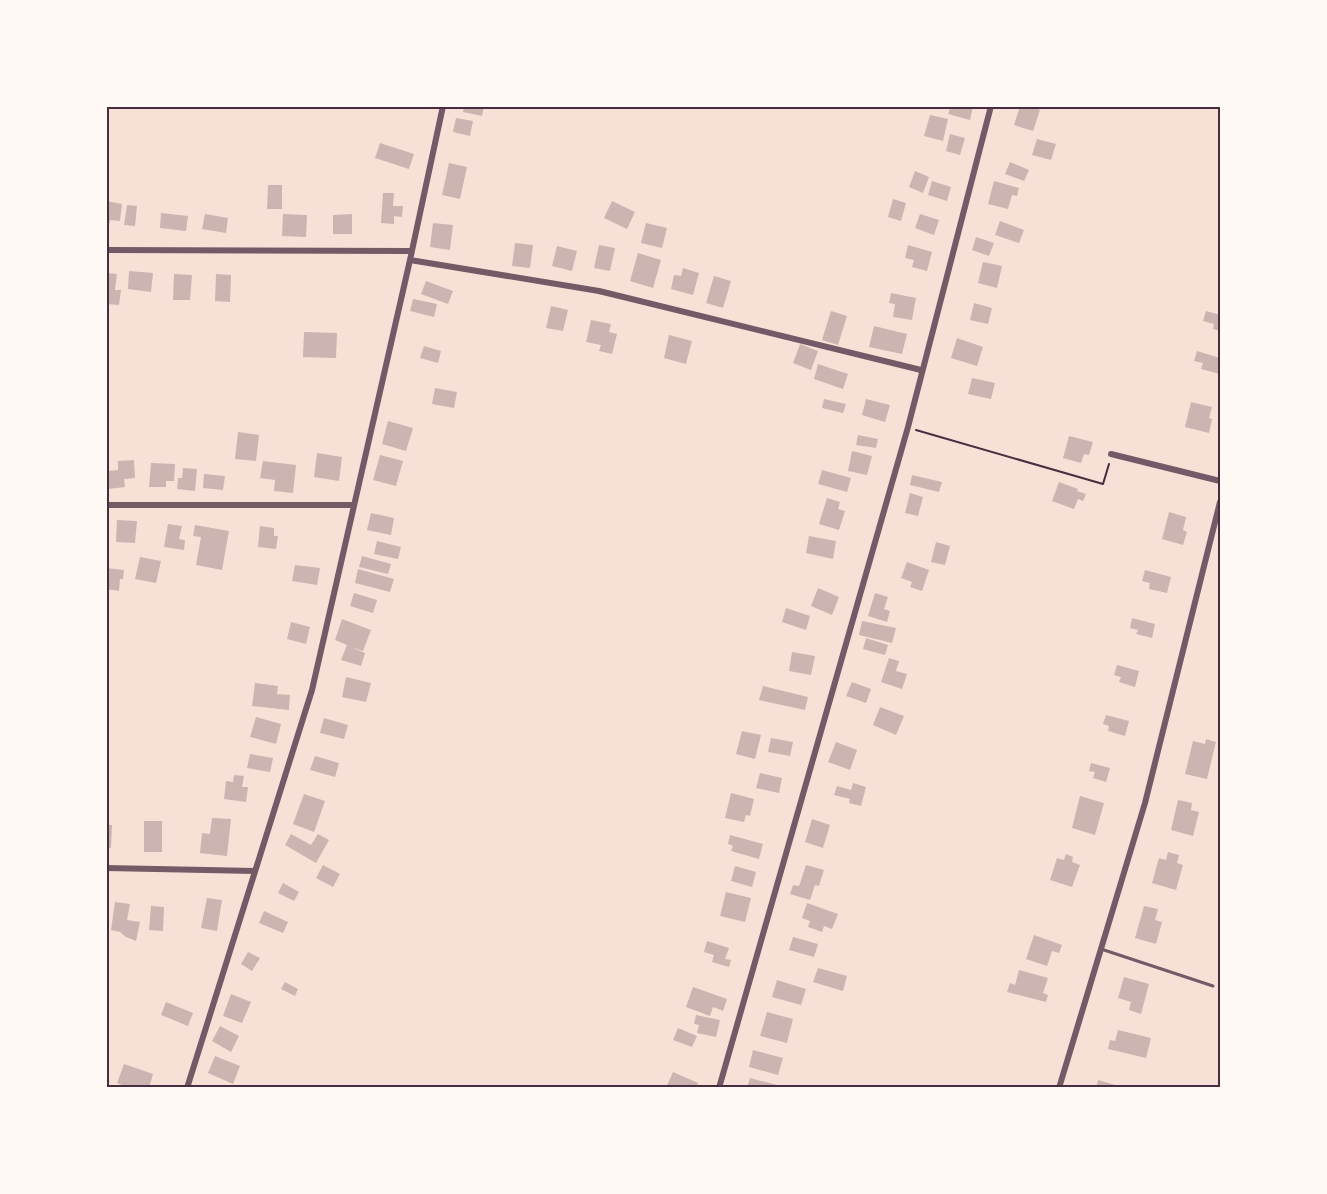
<svg xmlns="http://www.w3.org/2000/svg" width="1327" height="1194" viewBox="0 0 1327 1194" font-family="Mulish,sans-serif">
	<style>
		.building { fill: #ccb4b1 }
		.lines { fill: none; stroke-linecap: round; stroke-linejoin: round }
		.path { stroke: #4a2c40; stroke-width: 2 }
		.service { stroke: #755966; stroke-width: 3 }
		.minor { stroke: #755966; stroke-width: 6 }
		.neatline { fill: none; stroke: #4a2c40; stroke-width: 2 }
	</style>
	<rect width="100%" height="100%" fill="#f7e1d7"/>
	<path class="building" d="M464,106H484L482,116L463,112Z
		M951,106H973L970,120L948,114Z
		M1020,106H1031L1040,110L1033,131L1014,125Z
		M930,115L948,119L943,141L924,136Z
		M456,118L473,121L470,136L453,132Z
		M950,134L965,138L960,155L946,151Z
		M1037,139L1056,144L1051,160L1032,155Z
		M380,143L414,154L409,169L375,158Z
		M1010,162L1029,170L1024,181L1005,174Z
		M449,163L467,167L460,199L442,195Z
		M915,171L929,177L923,193L909,187Z
		M932,181L951,187L947,201L928,195Z
		M994,181L1019,188L1017,196L1012,195L1008,209L988,204Z
		M268,185H282V209H267Z
		M383,193H394L393,206H403L402,217L394,216V224L381,223Z
		M893,199L906,203L901,221L888,217Z
		M106,201L122,204L120,221L110,220L109,226L106,225Z
		M612,201L635,212L627,229L604,218Z
		M127,205L137,206L135,226L124,225Z
		M161,213L188,216L186,231L160,228Z
		M205,214L228,218L226,233L202,229Z
		M283,214L307,215L306,237L282,236Z
		M352,214V234H333V215Z
		M920,214L939,220L934,235L915,228Z
		M1000,221L1024,230L1019,243L995,235Z
		M433,223L453,225L450,250L430,247Z
		M646,223L667,228L662,248L641,243Z
		M976,237L994,243L989,256L972,250Z
		M515,243L533,245L530,268L512,266Z
		M599,245L615,248L610,271L594,268Z
		M908,245L932,252L927,271L912,267L914,260L905,258Z
		M557,246L577,251L572,271L552,266Z
		M638,253L661,260L653,288L630,281Z
		M983,262L1002,266L997,288L978,283Z
		M683,268L699,273L693,295L671,289L674,275L681,276Z
		M129,271L153,273L151,292L128,289Z
		M106,273L117,274L115,290H121L119,305L106,304Z
		M174,274L192,275L190,300H173Z
		M216,274L231,275L230,302L215,301Z
		M714,276L731,281L723,308L706,303Z
		M426,281L453,291L448,304L421,294Z
		M891,293L916,298L912,320L893,317L895,304L889,303Z
		M413,299L437,304L434,317L410,311Z
		M974,303L992,308L988,324L970,320Z
		M551,306L568,310L563,331L546,328Z
		M831,311L847,316L838,345L822,340Z
		M1206,311L1220,315V331L1213,329L1214,324L1203,321Z
		M591,320L611,324L609,332L617,334L612,354L599,351L601,345L586,342Z
		M874,326L907,334L902,354L869,347Z
		M304,332L337,333L336,358L303,357Z
		M669,335L692,341L686,364L664,358Z
		M957,338L983,347L977,366L951,358Z
		M800,344L818,351L811,370L793,363Z
		M424,346L441,351L438,363L420,358Z
		M1197,351L1220,358V374L1201,369L1203,363L1194,361Z
		M818,364L848,374L843,389L814,379Z
		M972,378L995,383L991,399L968,394Z
		M435,388L457,392L454,408L432,404Z
		M824,399L846,404L843,413L822,408Z
		M866,399L890,405L885,422L862,415Z
		M1191,402L1212,407L1209,418L1212,419L1209,433L1185,427Z
		M388,421L413,428L406,451L382,444Z
		M238,432L259,435L256,461L235,459Z
		M858,435L878,439L876,448L856,445Z
		M1069,436L1093,442L1089,455L1084,454L1081,463L1063,458Z
		M852,451L872,456L867,475L848,471Z
		M317,453L342,457L339,481L314,477Z
		M380,455L403,461L396,486L373,480Z
		M134,460L135,478L124,479L125,487L108,489L107,471L118,470V461Z
		M263,461L296,465L293,493L274,491L275,480L260,478Z
		M151,463L175,464L174,481H166V487H149Z
		M183,468L197,469L195,491L177,489L178,478H182Z
		M822,470L851,478L847,492L818,484Z
		M204,474L225,476L223,490L203,488Z
		M912,475L942,482L939,492L910,485Z
		M1059,482L1078,489L1077,491L1086,494L1083,501L1078,499L1074,509L1052,501Z
		M910,493L923,497L918,516L905,513Z
		M827,498L840,502L838,509L845,511L839,530L819,524Z
		M1169,512L1186,517L1183,530L1187,532L1183,545L1162,539Z
		M371,513L394,518L391,535L367,530Z
		M117,520L137,521L135,543L116,542Z
		M168,524L182,526L179,539L185,540L184,550L164,547Z
		M195,525L229,531L222,570L196,565L201,537L193,536Z
		M260,526L274,528V536H278L276,549L258,547Z
		M809,536L836,541L833,559L806,553Z
		M377,541L401,547L398,559L374,554Z
		M936,542L950,546L945,565L931,562Z
		M362,556L391,564L388,574L359,567Z
		M140,557L161,561L156,583L135,579Z
		M907,562L929,570L922,591L910,587L912,582L901,578Z
		M295,565L320,568L317,585L292,581Z
		M106,568L124,570L123,579H120L119,591L106,589Z
		M358,569L394,579L390,592L355,583Z
		M1145,570L1171,577L1167,593L1149,589L1150,583L1142,581Z
		M818,588L839,597L832,615L811,606Z
		M354,593L377,600L373,613L350,606Z
		M875,593L888,597L884,609L890,611L887,622L868,616Z
		M786,608L810,616L806,630L782,622Z
		M1132,618L1155,624L1152,638L1136,634L1138,630L1130,628Z
		M342,619L371,630L363,651L351,647L365,653L361,666L341,660L347,645L335,640Z
		M862,621L896,628L892,643L859,635Z
		M291,622L310,627L306,644L287,639Z
		M866,638L888,645L885,655L863,649Z
		M792,652L815,656L811,675L789,671Z
		M889,658L899,661L896,671L907,674L902,689L881,682Z
		M1117,665L1139,671L1135,687L1119,682L1121,677L1114,675Z
		M346,677L371,683L366,702L342,697Z
		M852,682L871,689L866,703L846,696Z
		M255,683L278,686L277,694L290,695L289,710L252,706Z
		M763,686L808,697L805,710L759,700Z
		M880,707L904,716L896,735L873,725Z
		M1106,715L1129,721L1125,736L1108,731L1109,726L1103,724Z
		M256,717L281,724L276,744L250,737Z
		M324,718L348,725L344,739L320,733Z
		M742,731L761,735L755,759L736,754Z
		M771,738L793,742L790,756L768,752Z
		M1206,739L1216,742L1207,779L1185,774L1193,741L1205,744Z
		M836,742L857,750L850,770L828,762Z
		M250,754L273,758L270,772L247,768Z
		M315,756L339,763L335,777L310,770Z
		M1091,763L1110,768L1106,782L1093,778L1095,772L1089,771Z
		M760,773L782,778L779,793L756,788Z
		M234,775L244,776L242,787H248L246,802L224,799L226,781L233,782Z
		M853,783L866,787L861,806L849,803L850,799L834,795L837,786L851,790Z
		M731,793L754,799L750,816L746,815L744,822L725,818Z
		M304,794L325,801L314,832L293,824Z
		M1080,796L1104,803L1095,835L1072,828Z
		M1178,800L1192,803L1191,810L1199,812L1193,836L1171,830Z
		M212,818L231,819L227,856L200,853L202,833L210,834Z
		M812,819L830,825L823,848L805,842Z
		M144,821H162V852H144Z
		M106,825H112L111,848H106Z
		M291,834L311,845L318,834L329,840L316,863L285,845Z
		M730,835L763,844L759,859L731,851L733,846L728,844Z
		M1168,852L1179,855L1177,863L1183,865L1176,890L1152,883L1159,858L1166,860Z
		M1066,854L1073,857L1072,862L1080,865L1072,887L1050,880L1057,858L1064,860Z
		M323,865L340,874L333,887L316,878Z
		M806,865L824,870L819,886L815,885L810,900L790,894L793,885L799,886Z
		M735,866L756,872L752,887L731,881Z
		M283,883L299,892L294,901L278,893Z
		M726,892L751,898L745,922L720,916Z
		M207,898L222,900L217,931L201,928Z
		M115,902L130,904L127,920L140,922L136,941L126,937L120,932L111,930Z
		M807,903L838,914L832,929L824,926L822,932L808,927L810,921L802,918Z
		M151,906L164,907L163,931L149,930Z
		M1144,906L1158,909L1155,920L1162,922L1156,944L1135,938Z
		M264,911L288,922L283,933L259,923Z
		M1034,935L1062,945L1059,953L1052,951L1047,966L1026,959Z
		M793,937L818,944L814,957L789,950Z
		M707,941L729,948L725,959L731,960L729,967L712,962L714,955L704,952Z
		M248,952L260,958L252,971L241,964Z
		M818,968L847,976L843,991L813,982Z
		M1019,970L1048,978L1043,993L1048,995L1046,1002L1007,992L1010,983L1015,985Z
		M1124,977L1149,984L1141,1014L1129,1010L1131,1002L1118,998Z
		M777,980L806,989L801,1005L772,997Z
		M285,982L298,989L295,996L281,989Z
		M693,987L727,999L723,1011L713,1007L710,1016L686,1007Z
		M231,994L251,1002L242,1023L223,1016Z
		M166,1002L193,1013L188,1026L161,1015Z
		M767,1012L793,1019L787,1043L760,1036Z
		M696,1015L720,1020L716,1037L697,1033L699,1025L694,1024Z
		M220,1026L239,1036L231,1052L212,1041Z
		M678,1028L697,1036L692,1047L673,1040Z
		M1118,1030L1151,1038L1146,1058L1108,1049L1110,1040L1115,1041Z
		M753,1050L783,1058L778,1075L749,1067Z
		M215,1056L240,1066L233,1084L208,1073Z
		M124,1064L153,1074L149,1088H130L117,1083Z
		M673,1072L698,1083L696,1088H666Z
		M750,1078L777,1085L776,1088H747Z
		M1098,1080L1122,1087V1088H1096Z"/>
	<g class="lines">
		<path class="path" d="M916,430L1103,484L1109,464"/>
		<path class="service" d="M1101,949L1213,986"/>
		<path class="minor" d="M106,250L411,251
			M410,260L599,291L921,370
			M1111,454L1220,481
			M106,505H354
			M106,868L255,871
			M187,1088L312,690L410,260L443,106
			M719,1088L908,427L991,106
			M1059,1088L1145,803L1220,502"/>
	</g>
	<rect width="1327" height="1194" fill="none" stroke="#fffaf5" stroke-width="216"/>
	<rect x="108" y="108" width="1111" height="978" class="neatline"/>
</svg>
